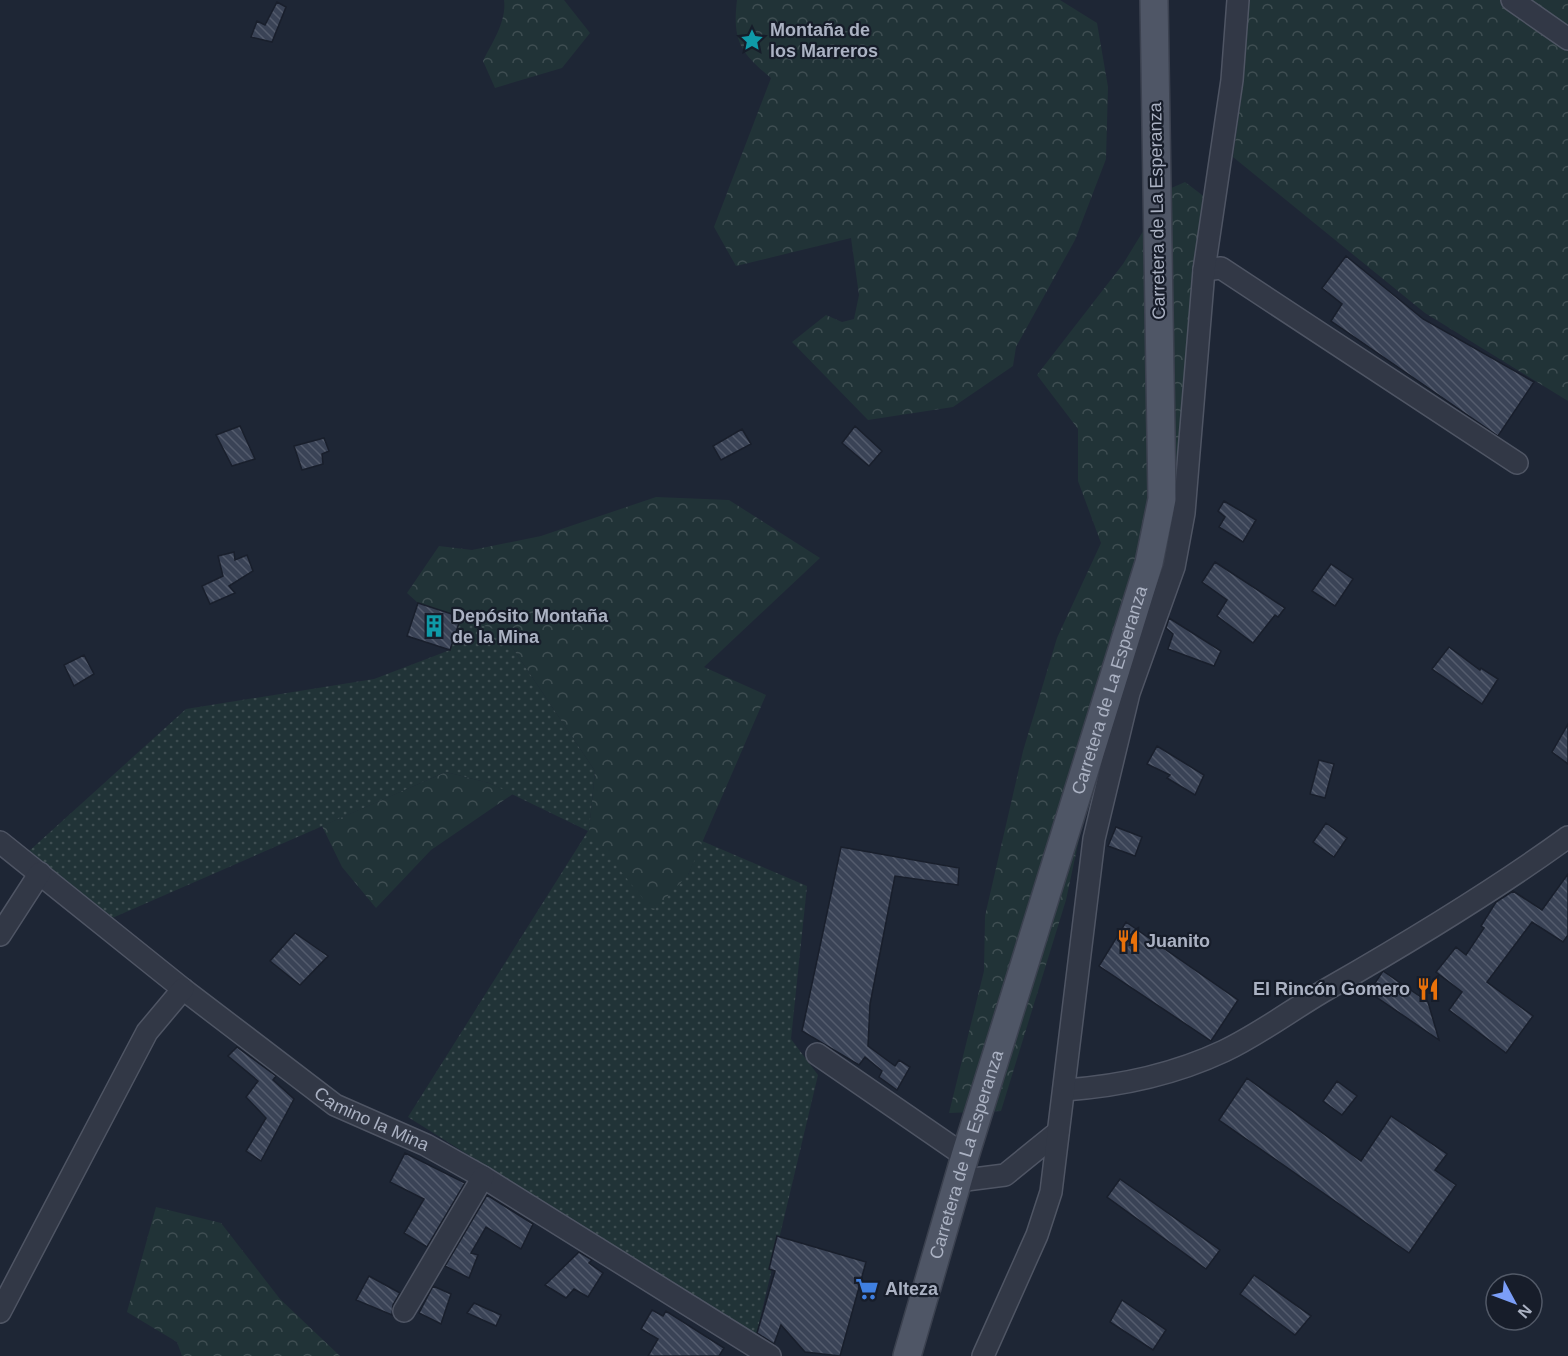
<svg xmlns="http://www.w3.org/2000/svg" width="1568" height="1356" viewBox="0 0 1568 1356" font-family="Helvetica,sans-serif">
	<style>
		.grass { fill: url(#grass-dots) }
		.forest { fill: url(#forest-crowns) }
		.building { fill: url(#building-back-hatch); stroke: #191f2c; stroke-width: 1.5 }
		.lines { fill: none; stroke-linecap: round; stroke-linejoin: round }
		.minor-casing { stroke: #4f5564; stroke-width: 24 }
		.major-casing { stroke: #3b414f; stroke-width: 30 }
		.minor { stroke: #323846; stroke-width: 21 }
		.major { stroke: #4f5666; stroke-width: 27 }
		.labels { text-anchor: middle; stroke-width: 4.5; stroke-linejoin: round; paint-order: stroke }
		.poi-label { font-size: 18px; font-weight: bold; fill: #abb2c3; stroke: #171d2a; text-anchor: start }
		.street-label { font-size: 18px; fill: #abb2c3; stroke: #171d2a }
	</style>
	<defs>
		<pattern id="grass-dots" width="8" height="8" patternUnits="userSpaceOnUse" patternTransform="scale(1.5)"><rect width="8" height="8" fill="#213337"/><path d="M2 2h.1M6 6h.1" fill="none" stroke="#3f4e52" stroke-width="1.8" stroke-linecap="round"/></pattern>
		<pattern id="forest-crowns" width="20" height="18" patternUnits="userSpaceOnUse" patternTransform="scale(1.5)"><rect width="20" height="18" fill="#213337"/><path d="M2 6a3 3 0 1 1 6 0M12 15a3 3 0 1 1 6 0" fill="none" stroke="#3f4e52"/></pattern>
		<pattern id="building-back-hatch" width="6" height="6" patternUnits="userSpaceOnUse" patternTransform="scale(1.5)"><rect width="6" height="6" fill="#3a4356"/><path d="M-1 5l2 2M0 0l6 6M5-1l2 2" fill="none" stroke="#545c6d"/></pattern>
	</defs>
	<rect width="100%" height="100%" fill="#1e2635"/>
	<path class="grass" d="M461,617L502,632L595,771L589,832L688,875L702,841L807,886L791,1039L818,1075L756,1336L408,1117L588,831L489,783L446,772L110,919L28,852L186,709L374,679L450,650Z"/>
	<path class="forest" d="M504,0H564L590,33L562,68L495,88L483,61C492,43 507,21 504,0Z
		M737,0H1060L1097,23L1108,87L1106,159L1075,240L1016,347L1013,366L953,407L868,420L792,342L826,315L842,322L854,319L859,295L851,238L736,266L714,227L771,78C741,53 732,41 737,0Z
		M1247,0H1568V401L1425,313L1233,157L1244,78Z
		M1185,182L1214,204L1182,401L1174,494L1093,774L1066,900L1001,1111L949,1113L984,971L985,916L1023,751L1057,638L1101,543L1078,481V429L1037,375L1123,264L1169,189Z
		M656,497L729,500L820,558L704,667L766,695L688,875L653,911L589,832L595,771L502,632L418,603L407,593L439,546L472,550L541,536Z
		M446,772L489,783L513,794L431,850L376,908L342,867L322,826Z
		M156,1207L221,1223L280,1299L340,1356H182L177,1342L127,1312Z"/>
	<path class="building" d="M277,2L286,7L272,42L251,37L257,21L265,25Z
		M1346,256L1423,319L1534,382L1498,436L1331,321L1342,304L1322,288Z
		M240,426L255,459L232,466L216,435Z
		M855,426L882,451L869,466L842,443Z
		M742,429L751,444L721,460L713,446Z
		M324,438L329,451L322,454L323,464L302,470L294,446Z
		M1224,501L1256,520L1243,542L1219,527L1225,517L1218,511Z
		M234,552L235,560L247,555L253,571L229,586L235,593L210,604L202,586L223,576L218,556Z
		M1215,562L1285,608L1278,617L1275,615L1253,643L1217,616L1227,600L1202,582Z
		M1331,564L1353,579L1335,606L1312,591Z
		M418,603L461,617L450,650L407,636Z
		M1169,618L1221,651L1214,666L1168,649L1173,634L1166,628Z
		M1449,647L1480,670L1481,668L1498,679L1482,704L1432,669Z
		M84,655L94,674L74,686L64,665Z
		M1568,724V764L1552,752Z
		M1157,746L1204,775L1195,795L1167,778L1170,775L1147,764Z
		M1319,760L1334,764L1325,798L1310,794Z
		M1326,823L1347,838L1334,857L1313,842Z
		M1116,827L1142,837L1135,856L1108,846Z
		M841,847L959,868L958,885L895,876L870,1004L868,1046L895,1066L899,1060L910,1067L897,1090L879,1077L882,1071L865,1057L859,1065L802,1031Z
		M1568,874V935L1563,942L1532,922L1487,982L1533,1016L1506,1053L1449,1010L1462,992L1436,972L1456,947L1466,955L1484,928L1481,926L1496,902L1513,891L1542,910Z
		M1126,922L1238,1000L1211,1041L1099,966Z
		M295,933L328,956L300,985L270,961Z
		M1383,971L1428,1002L1439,1040L1369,992Z
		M237,1047L276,1076L273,1080L294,1099L261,1161L246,1151L266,1118L246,1097L258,1081L228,1056Z
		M1247,1078L1361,1161L1391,1116L1447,1154L1435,1170L1456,1185L1409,1253L1219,1120Z
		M1337,1081L1357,1096L1342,1115L1323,1101Z
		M405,1153L465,1183L427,1247L404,1233L424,1199L390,1182Z
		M1120,1179L1220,1250L1206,1269L1107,1197Z
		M487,1195L533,1224L521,1249L486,1227L471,1253L478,1255L469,1278L445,1266Z
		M777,1236L866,1262L840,1356L805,1352L781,1325L774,1344L757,1333L775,1271L769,1269Z
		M579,1252L592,1260L589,1263L603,1273L588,1297L574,1289L566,1298L545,1285Z
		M1254,1275L1311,1316L1295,1335L1240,1294Z
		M369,1276L400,1293L393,1305L392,1315L356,1300Z
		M433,1286L451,1294L441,1324L419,1313Z
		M1122,1300L1166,1330L1153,1350L1110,1322Z
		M474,1303L501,1315L496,1326L467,1313Z
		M652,1310L663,1316L666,1311L724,1348L719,1356H648L658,1339L641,1329Z"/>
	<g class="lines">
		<g class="minor-casing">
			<g id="minor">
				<path d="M1512,0L1568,39"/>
				<path d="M1204,270L1221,268L1517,463"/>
				<path id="s1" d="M0,842L183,989L335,1105L426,1145L483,1177L770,1356"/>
				<path d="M0,935L40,873"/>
				<path d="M817,1054L965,1156"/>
				<path d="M1065,1090C1121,1086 1173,1075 1224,1051C1260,1034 1294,1008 1329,988C1411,941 1492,892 1568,837"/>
				<path d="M958,1181L1005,1175L1058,1132"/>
				<path d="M404,1311L483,1177"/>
				<path d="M0,1312L147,1032L183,989"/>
				<path d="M983,1356L1037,1235L1051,1192L1094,839L1129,693L1174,567L1184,513L1204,270L1232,80L1238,0"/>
			</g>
		</g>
		<g class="major-casing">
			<g id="major">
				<path id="s2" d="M907,1356L965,1156L1149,563L1162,499L1154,0"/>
			</g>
		</g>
		<use href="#minor" class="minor"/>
		<use href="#major" class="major"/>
	</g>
	<defs>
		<g id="sight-bare" transform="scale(1.8)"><path d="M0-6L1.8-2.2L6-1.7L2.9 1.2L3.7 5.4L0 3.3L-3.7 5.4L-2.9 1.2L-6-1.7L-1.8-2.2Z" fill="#0f9aa8" stroke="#171d2a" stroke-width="2.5" paint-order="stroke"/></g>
		<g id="building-bare" transform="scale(1.8)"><path d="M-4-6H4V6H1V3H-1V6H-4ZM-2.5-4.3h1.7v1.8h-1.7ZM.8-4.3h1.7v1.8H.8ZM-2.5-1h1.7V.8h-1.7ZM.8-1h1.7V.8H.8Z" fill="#0f9aa8" stroke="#171d2a" stroke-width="2.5" paint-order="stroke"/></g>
		<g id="restaurant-bare" transform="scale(1.8)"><path d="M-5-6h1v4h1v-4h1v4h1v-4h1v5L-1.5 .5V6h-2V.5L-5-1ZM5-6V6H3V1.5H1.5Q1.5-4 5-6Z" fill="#e8710a" stroke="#171d2a" stroke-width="2.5" paint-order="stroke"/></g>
		<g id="supermarket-bare" transform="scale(1.8)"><path d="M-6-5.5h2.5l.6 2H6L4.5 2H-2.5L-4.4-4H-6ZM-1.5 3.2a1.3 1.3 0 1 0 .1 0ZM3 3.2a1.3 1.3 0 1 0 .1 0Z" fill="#3f7fe0" stroke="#171d2a" stroke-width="2.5" paint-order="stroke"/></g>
	</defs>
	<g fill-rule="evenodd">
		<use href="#sight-bare" x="752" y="40"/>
		<use href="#building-bare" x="434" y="626"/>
		<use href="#restaurant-bare" x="1128" y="941"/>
		<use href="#restaurant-bare" x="1428" y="989"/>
		<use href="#supermarket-bare" x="867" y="1289"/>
	</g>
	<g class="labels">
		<g class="poi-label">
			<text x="770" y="36">Montaña de<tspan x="770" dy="21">los Marreros</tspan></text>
			<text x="452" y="622">Depósito Montaña<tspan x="452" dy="21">de la Mina</tspan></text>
			<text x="1146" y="947">Juanito</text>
			<text x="1410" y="995" text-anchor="end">El Rincón Gomero</text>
			<text x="885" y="1295">Alteza</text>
		</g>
		<g class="street-label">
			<text transform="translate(1157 211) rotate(-91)" y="6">Carretera de La Esperanza</text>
			<text dy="6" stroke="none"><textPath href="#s2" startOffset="696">Carretera de La Esperanza</textPath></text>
			<text dy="6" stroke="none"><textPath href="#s1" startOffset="465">Camino la Mina</textPath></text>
			<text dy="6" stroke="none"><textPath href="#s2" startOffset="210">Carretera de La Esperanza</textPath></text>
		</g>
	</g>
	<g transform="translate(1514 1302) rotate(131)"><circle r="28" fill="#171d2a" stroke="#525967" stroke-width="1.5"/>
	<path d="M0-4.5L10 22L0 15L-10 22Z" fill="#7b9ef8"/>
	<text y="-9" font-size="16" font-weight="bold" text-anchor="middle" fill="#abb2c3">N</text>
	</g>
</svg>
